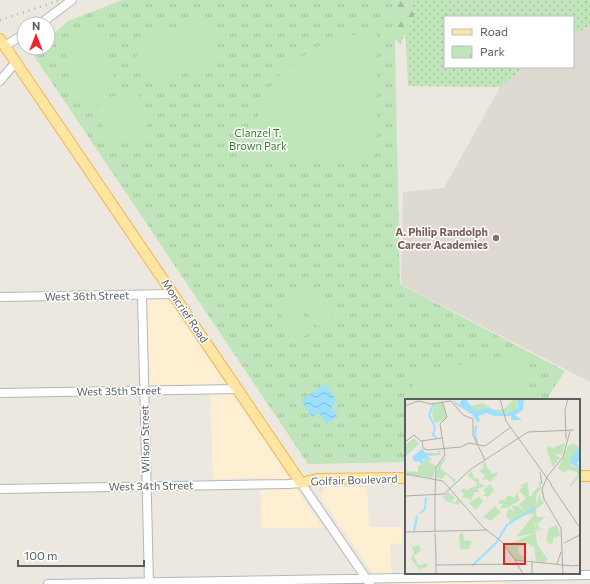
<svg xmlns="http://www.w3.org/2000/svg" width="590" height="584" viewBox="0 0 590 584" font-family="Commissioner,sans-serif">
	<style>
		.commercial { fill: #ffefd2 }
		.education { fill: #dedad1 }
		.grass { fill: url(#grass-dots) }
		.forest { fill: url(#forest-firs) }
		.park { fill: url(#park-tufts) }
		.pitch { fill: #c0e5bb }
		.water { fill: url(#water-waves) }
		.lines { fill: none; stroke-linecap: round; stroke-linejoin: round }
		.minor-casing { stroke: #b3b7bb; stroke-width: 10 }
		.major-casing { stroke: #f5b450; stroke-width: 12 }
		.minor { stroke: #fff; stroke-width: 8 }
		.major { stroke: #ffe5a2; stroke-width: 10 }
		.rail { stroke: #b0b1b1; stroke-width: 2.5; stroke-dasharray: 1 5; stroke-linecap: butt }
		.education-dot { fill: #8d6e63; stroke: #fff; stroke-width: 1.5 }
		.labels { text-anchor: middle; stroke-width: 3; stroke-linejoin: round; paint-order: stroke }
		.park-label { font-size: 11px; fill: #368130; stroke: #fff }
		.education-label { font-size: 11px; font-weight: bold; fill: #785e54; stroke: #fff; text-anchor: end }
		.street-label { font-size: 11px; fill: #595e61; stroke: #fff }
		.inset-river { fill: none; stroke: #9ddfff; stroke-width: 2 }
		.inset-road { fill: none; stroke: #adada9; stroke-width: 1 }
		.view { fill: #d62828; fill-opacity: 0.15; stroke: #d62828; stroke-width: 2 }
		.inset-edge { fill: none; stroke: #595e61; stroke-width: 2 }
	</style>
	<defs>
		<pattern id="grass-dots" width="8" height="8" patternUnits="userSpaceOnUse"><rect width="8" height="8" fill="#c0e5bb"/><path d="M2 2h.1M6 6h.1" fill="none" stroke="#9fbd9b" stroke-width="1.8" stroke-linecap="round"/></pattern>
		<pattern id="forest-firs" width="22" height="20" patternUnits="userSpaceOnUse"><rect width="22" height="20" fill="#c0e5bb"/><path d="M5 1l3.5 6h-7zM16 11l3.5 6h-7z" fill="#9fbd9b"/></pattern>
		<pattern id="park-tufts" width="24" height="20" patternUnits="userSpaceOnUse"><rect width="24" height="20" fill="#c0e5bb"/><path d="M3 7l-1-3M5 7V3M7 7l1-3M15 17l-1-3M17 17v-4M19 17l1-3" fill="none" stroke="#9fbd9b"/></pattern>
		<pattern id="water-waves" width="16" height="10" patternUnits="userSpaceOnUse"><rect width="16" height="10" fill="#9ddfff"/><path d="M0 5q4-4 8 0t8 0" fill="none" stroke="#83b8d2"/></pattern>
	</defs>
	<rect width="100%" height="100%" fill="#ece8e0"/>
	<path class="commercial" d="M145,289H161L323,528H262L260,478L213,479L210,385H148Z
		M328,487H367L369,527H402V543L390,544L392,583L502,581L503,584H380L321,498V494L324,489Z"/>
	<path class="education" d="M590,26V382L401,284L403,192L444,188L500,87L523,67H573V35Z"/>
	<path class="grass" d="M404,0H590V26L573,35V17H445V67H523L500,87L408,86Z"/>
	<path class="forest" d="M352,0H413L414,19L400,44Z"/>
	<path class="park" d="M122,0H394L400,284L565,371L549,395V400H406V462L308,464L32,53L37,48H48V39L68,21Z"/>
	<path class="pitch" d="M208,19L219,64L144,84L133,39Z
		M102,30L117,90L77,101L62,40Z
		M377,34V151L368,160L252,162V136L261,102L277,77L296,60L324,43L347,35Z
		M137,91L149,135L108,145L97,100Z
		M313,287L333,317L318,327L297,298Z
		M294,300L313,330L298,341L278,311Z
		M524,352L532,400H415L411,374Z"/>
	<path class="water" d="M325,384L337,401L331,406L338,417L327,424L319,413L312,417L301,400Z"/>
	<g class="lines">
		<g class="minor-casing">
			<path id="minor" d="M40,24L72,0
				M5,46L24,34
				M0,81L16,62
				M142,295L149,584
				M0,297L173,294
				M0,393L238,389
				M0,489L288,484L301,483L370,584
				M48,584L590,575"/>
		</g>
		<g class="major-casing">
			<path id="major" d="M0,39L301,483L317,479L406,478
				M579,476H590"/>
		</g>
		<use href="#minor" class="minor"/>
		<use href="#major" class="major"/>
		<path class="rail" d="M0,20L61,0"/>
	</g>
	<circle class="education-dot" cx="496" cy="238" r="4"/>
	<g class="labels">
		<g class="park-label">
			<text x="258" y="137">Clanzel T.<tspan x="258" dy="13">Brown Park</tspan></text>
		</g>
		<g class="education-label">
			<text x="488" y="236">A. Philip Randolph<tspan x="488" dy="13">Career Academies</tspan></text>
		</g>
		<g class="street-label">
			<text transform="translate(87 296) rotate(-1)" y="4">West 36th Street</text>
			<text transform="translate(185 311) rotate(56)" y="4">Moncrief Road</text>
			<text transform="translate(119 391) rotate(-1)" y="4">West 35th Street</text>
			<text transform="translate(145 439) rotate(-91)" y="4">Wilson Street</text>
			<text transform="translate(354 480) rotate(-2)" y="4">Golfair Boulevard</text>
			<text transform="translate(151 486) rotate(-1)" y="4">West 34th Street</text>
		</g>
	</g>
	<g transform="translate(405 399)">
		<rect width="175" height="175" fill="#ece8e0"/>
		<path d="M129,116L132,145L143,161L139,164L131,162L129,147L126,148L124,145L113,148V141L130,134L111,138Z" fill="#c0e5bb"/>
		<path d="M160,44L157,56L149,54L155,59L148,68L142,52L143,47L147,49ZM34,50L36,56L24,57L27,61L23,62L31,67L28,79L27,71L21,64L16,62L25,58L23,55L33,54ZM39,59H41L35,69L51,81L49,83L41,75L37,80L31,78L33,66ZM79,63L87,75L92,73L93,75L85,83L82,80L77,81L80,77L74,71L72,72L79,69L77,65ZM66,71L69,79L74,80V84L80,87L72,90L74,93H70L66,101L59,98L56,100L59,94L55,92L59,89L61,91L71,87L72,84L63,77ZM123,83L124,97H127V94L135,87L133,83H136V90L132,94L130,109L136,91L135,98L139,104L131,110V115L132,118H140L131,126H134V130L141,129L132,132L128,115L117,116L106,124L101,117L104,109L110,113L107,107H113L122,114L114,106L121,99L114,91L118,88L115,86ZM85,85L89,91L82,100V97H78L81,94L78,91ZM43,93L50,99L46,102L50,104L53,99L56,103L52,106L40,101L38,97ZM112,93L115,101L102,109H96L95,108L98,106L93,104L97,100L101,103L100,99L105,96L109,99ZM74,98L78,102L71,111L64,104ZM152,126L155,137L148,139V144L144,145L141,141L144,129ZM58,133L59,141L67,142L64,150H55L54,136ZM4,144L8,148L14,146L16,151L9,157L13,166L23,164L22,168L14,170L6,160L9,152Z" fill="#c0e5bb"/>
		<path d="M109,0H112V10L101,15L89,11L99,10ZM78,4L87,10L70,12L65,7ZM168,44L174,48L165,66L175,70V77L166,87L164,86L173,77L172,73L163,71L159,74L153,69L163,47Z" fill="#c0e5bb"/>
		<path d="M37,3L42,17L40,21L30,24L27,15L30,5ZM21,63L27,71L28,79L0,75L1,72L13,73V67ZM90,107L96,113L86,122L78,118Z" fill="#c0e5bb"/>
		<path d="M9,39L14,45L1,57L0,46ZM113,141V154L119,158L118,161H110L100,146Z" fill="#c0e5bb"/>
		<path d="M48,0L54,6L57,0H61L70,12L83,9L101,15L113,9L112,0H119L118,11L110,16L117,21H106V17H89L82,14L73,17L75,21L73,24L67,15L50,5ZM175,47V62L172,64L175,70L166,65L165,61ZM17,50L21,54H33L23,56L24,59L18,60L17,62L19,63L16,66L15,63L9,62L7,58Z" fill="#9ddfff"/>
		<path class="inset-river" d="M29,4L24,16L30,28L28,36L32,39M72,44L70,33L72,26M15,114L20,110L21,98M9,132L12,117M67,167L91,144L102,126L131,108"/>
		<path class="inset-road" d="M95,0L101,22L147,86M0,7L13,2L26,5L46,2L58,16L68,20V36L80,61M161,40L160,11L163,0M17,42L18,49L22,51L56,48L64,44L80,47L106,28M0,43L9,36L16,42L37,39M135,73L137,85M0,75L38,82L78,128L97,143L110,161L168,167L175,166M146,86L175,129M0,97L39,95L66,70L123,33L169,31M30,97L31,68L40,56L35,25L42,18L37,2M30,97V133M0,133L82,131M30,134L31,159M159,144L175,136M31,159V175M110,161L118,175M127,162V175M152,165L156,153M31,166L112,165M158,175L156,129L139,100L137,90L142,78L158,58L165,32"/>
		<path class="view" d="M99,145H120V165H99Z"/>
		<rect width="175" height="175" class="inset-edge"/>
	</g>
	<rect x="444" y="16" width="130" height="52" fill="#ffffff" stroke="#bdbfc0"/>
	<rect x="452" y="29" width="20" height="6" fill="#ffe5a2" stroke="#bdbfc0"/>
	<text x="480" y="36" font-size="12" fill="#595e61">Road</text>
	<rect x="452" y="46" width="20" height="12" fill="url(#park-tufts)" stroke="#bdbfc0"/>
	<text x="480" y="56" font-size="12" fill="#595e61">Park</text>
	<g transform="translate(36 36)"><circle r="19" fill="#ffffff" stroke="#bdbfc0"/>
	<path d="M0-3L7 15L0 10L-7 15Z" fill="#ed252c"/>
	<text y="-6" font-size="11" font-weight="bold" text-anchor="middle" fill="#595e61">N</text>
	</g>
	<path d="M18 560v6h126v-6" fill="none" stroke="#595e61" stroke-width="2"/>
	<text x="24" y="560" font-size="12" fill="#595e61" stroke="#ffffff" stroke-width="3" paint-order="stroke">100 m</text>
</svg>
